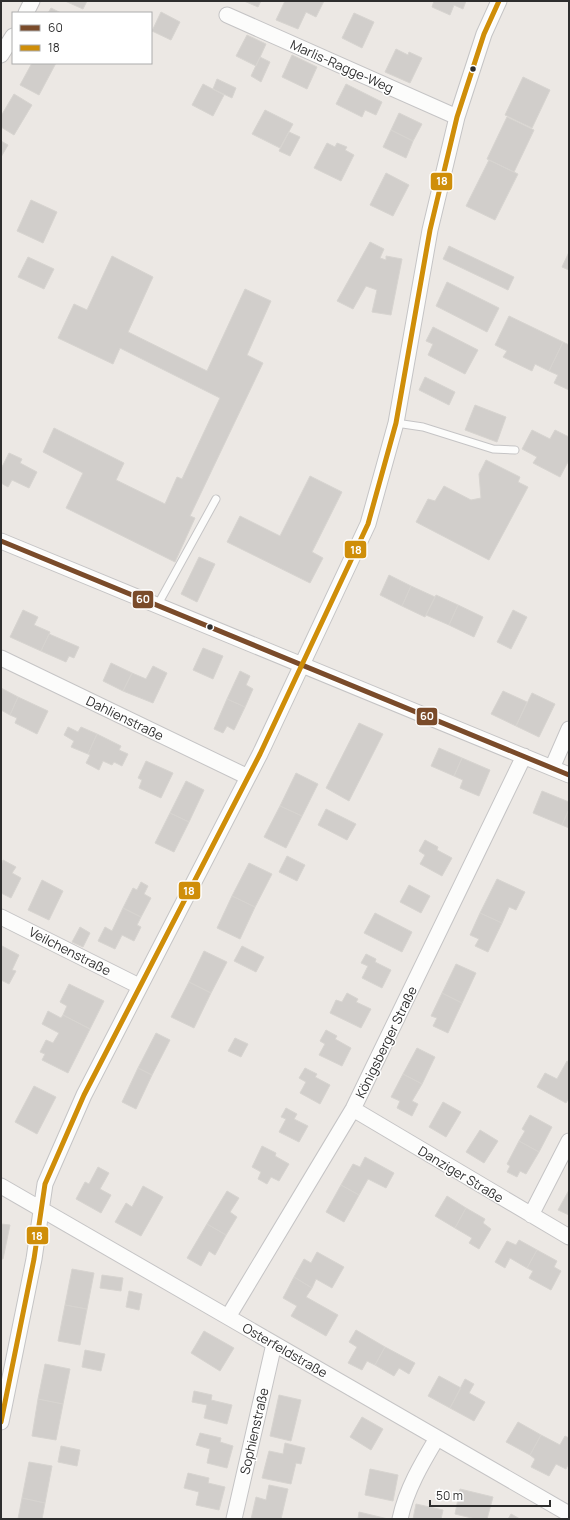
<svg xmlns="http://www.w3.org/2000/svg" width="570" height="1520" viewBox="0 0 570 1520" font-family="Manrope,sans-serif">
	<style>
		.building { fill: #d1cecb; stroke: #d7d4d0 }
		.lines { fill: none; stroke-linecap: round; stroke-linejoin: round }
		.lane-casing { stroke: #c5c4c5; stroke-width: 9 }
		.street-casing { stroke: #c5c4c5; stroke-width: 17 }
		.lane { stroke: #fcfcfb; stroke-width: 7 }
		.street { stroke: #fcfcfb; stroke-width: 15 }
		.bus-1-casing { stroke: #fff; stroke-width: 8 }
		.bus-2-casing { stroke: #fff; stroke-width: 8 }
		.bus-1 { stroke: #7a4b2a; stroke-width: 5 }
		.bus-2 { stroke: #cf8e09; stroke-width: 5 }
		.bus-dot { fill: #2e2e2e; stroke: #fff; stroke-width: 1.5 }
		.labels { text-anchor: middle; stroke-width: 3; stroke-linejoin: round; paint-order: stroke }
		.street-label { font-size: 13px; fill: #2e2e2e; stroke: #fff }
		.line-badge { stroke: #fff; stroke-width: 1.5 }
		.badge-label { font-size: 11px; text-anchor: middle; font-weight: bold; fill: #fff }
	</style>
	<rect width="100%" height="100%" fill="#ece8e4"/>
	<path class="building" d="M65,1H87L83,9Z
		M244,1H261L258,7Z
		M285,1H324L316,17L306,12L298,29L276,20Z
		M434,1H466L463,9L454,5L450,15L432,7Z
		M51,8L61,13H48Z
		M161,12L180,22L171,40L152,31Z
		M354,13L374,22L362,48L342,38Z
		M247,35L266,44L256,66L236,56Z
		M396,49L408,55L409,52L422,58L410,83L385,72Z
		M292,55L317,67L307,89L282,77Z
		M260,57L270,62L261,82L251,76Z
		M32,63H56L39,95L20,85Z
		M523,77L550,90L532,128L505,115Z
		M217,79L236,88L232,98L213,89Z
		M203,84L224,95L213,116L192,105Z
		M346,84L382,102L376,115L365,110L362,117L336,104Z
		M14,94L32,105L14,135L1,127V116Z
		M265,110L293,124L280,148L252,134Z
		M399,113L422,124L413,141L391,130Z
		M507,117L534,130L514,172L487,159Z
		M391,130L413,141L406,158L383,147Z
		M289,132L300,137L290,156L279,151Z
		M1,141L8,145L1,157Z
		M327,143L335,147L337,143L347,147L345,150L354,155L341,181L314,168Z
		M489,160L518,174L495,220L466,206Z
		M386,173L409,185L393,216L370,205Z
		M31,200L57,212L43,243L17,231Z
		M370,242L384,249L380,258L386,260V256L402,259L391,315L372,312L377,290L366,286L353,309L337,301Z
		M449,246L514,277L508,290L443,259Z
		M569,252V270L562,267Z
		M112,256L153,277L128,332L207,371L245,289L271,301L247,355L263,363L190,516L195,518L175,562L66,508L83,473L43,452L54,428L124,463L116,480L165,504L177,477L182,479L220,398L120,348L113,364L58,338L74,304L87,310Z
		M28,257L54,269L44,289L18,277Z
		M447,282L499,308L487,332L436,306Z
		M509,316L563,342L549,371L535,364L532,371L503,357L507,351L495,345Z
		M433,327L478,350L465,374L428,355L433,344L426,341Z
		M563,342L569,345V390L554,383L558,375L549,371Z
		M425,377L455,392L449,405L419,390Z
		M475,405L506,417L497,442L465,430Z
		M532,430L550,439L555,430L569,437V460L560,477L533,463L537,457L522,449Z
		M9,453L22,459L20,463L37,472L29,488L12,480L8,487L1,483V469Z
		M486,460L520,477L518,482L528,487L489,560L416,522L428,499L435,501L444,486L471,500L481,498L479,474Z
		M310,476L342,492L312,552L323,558L310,583L227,542L240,516L280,536Z
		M199,557L215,564L197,602L181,594Z
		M389,575L411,586L402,606L380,595Z
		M411,586L435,597L425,617L402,606Z
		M436,595L458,605L449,625L426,615Z
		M458,605L483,617L474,637L449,625Z
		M23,610L38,617L34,625L50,632L41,651L10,637Z
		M513,610L527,617L511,649L497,642Z
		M49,634L79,647L74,658L69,656L66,662L41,651Z
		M203,648L223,656L213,679L193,670Z
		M111,663L132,673L123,691L103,681Z
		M153,666L167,673L153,703L123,691L132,673L146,679Z
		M240,671L250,676L246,685L253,689L245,707L227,699Z
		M1,688L18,697L10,715L1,710Z
		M503,691L527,702L516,726L491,714Z
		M532,693L555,704L539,737L516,726Z
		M18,697L48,711L37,734L15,723L17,718L10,715Z
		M227,699L245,707L234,730L227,726L223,733L214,729Z
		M359,723L383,734L349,801L326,788Z
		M68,727L78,732L81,727L97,734L88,754L71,747L74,741L64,735Z
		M97,734L121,746L119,750L128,754L122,766L114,762L112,765L103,761L99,770L86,763L90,755L88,754Z
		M439,748L462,758L454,776L431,766Z
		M462,758L490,770L479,796L460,788L463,780L454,776Z
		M146,761L173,773L161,798L139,788L142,780L138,778Z
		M296,773L318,784L302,816L280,806Z
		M186,781L204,790L189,822L170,813Z
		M542,791L569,802V809L562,825L533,813Z
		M280,806L302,816L286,848L264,837Z
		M326,809L356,824L347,840L318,825Z
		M569,809V828L562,825Z
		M170,813L189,822L174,852L155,843Z
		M425,840L438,847L437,850L452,858L442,876L420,864L425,855L419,851Z
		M287,856L305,865L297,881L279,872Z
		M3,860L16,867L12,873L21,878L11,898L1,893V865Z
		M249,863L272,874L255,907L232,896Z
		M497,879L525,892L516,910L509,907L502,923L480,913Z
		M42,880L63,891L49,920L28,910Z
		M141,882L148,886L144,894L151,898L141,917L123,908L133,888L137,890Z
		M409,885L430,896L421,913L400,902Z
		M232,896L255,907L240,939L217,928Z
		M123,908L141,917L137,925L141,927L134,941L122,935L115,949L98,941L105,927L112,931Z
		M375,913L412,932L402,952L364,933Z
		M480,913L502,923L488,952L475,946L479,939L470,935Z
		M80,927L90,933L83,947L72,942Z
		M2,946L19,955L12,970L16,971L9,984L1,980Z
		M242,946L264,957L256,972L234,961Z
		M204,951L227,962L211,993L189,982Z
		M366,954L376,959L375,962L391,970L382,988L362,978L368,966L361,963Z
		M456,964L476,973L462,1003L442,993Z
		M189,982L211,993L194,1028L171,1017Z
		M69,984L104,1001L90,1029L63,1015L67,1006L60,1002Z
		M347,993L358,999L356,1002L371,1009L361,1028L330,1013L336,1000L342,1002Z
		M442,993L462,1003L448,1033L433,1026L437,1018L431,1016Z
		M48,1011L61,1018L63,1015L90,1029L68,1073L42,1060L45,1054L40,1052L46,1040L53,1043L59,1033L42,1024Z
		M326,1030L337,1036L335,1039L351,1048L342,1066L319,1055L325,1044L320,1041Z
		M156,1033L170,1040L152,1075L138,1068Z
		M235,1038L248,1044L241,1057L228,1051Z
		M417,1048L435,1057L422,1084L403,1074Z
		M567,1061L569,1062V1098L566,1103L537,1087L545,1073L557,1079Z
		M138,1068L152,1075L136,1109L122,1102Z
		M305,1068L317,1074L315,1077L330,1085L320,1104L300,1093L306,1082L299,1078Z
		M403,1074L422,1084L412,1101L418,1104L412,1116L397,1108L400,1101L391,1097Z
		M34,1086L56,1097L37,1134L15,1122Z
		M443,1102L461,1112L446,1137L429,1127Z
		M286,1108L297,1114L294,1119L308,1126L299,1142L279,1132L286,1119L281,1117Z
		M530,1115L552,1127L539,1152L519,1141L525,1131L522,1129Z
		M480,1130L498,1141L484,1163L466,1152Z
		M519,1141L539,1152L526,1174L520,1171L517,1177L507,1172L510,1166L507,1164Z
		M262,1146L276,1153L275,1156L289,1164L279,1181L271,1177L267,1184L258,1179L261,1172L252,1167Z
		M365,1157L394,1173L386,1188L368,1179L359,1195L341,1185L353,1164L360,1167Z
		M98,1167L109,1173L100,1189L111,1195L101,1213L76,1199L85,1182L89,1184Z
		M341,1185L359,1195L344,1222L326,1212Z
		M143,1186L163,1197L141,1236L115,1222L126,1203L132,1207Z
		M569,1190V1215L558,1210Z
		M227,1191L239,1198L230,1212L237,1217L226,1235L207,1224Z
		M447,1196L466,1208L455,1228L435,1216Z
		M466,1208L485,1219L483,1223L491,1229L479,1249L469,1243L472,1238L455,1228Z
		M1,1224L10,1225L3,1259H1Z
		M207,1224L226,1235L215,1255L209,1251L201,1266L187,1258Z
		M519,1240L537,1250L527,1268L510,1258L505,1268L495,1262L507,1241L516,1245Z
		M537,1250L557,1261L554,1267L561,1271L551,1290L529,1278L533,1271L527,1268Z
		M317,1252L344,1267L332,1288L316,1279L312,1288L294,1277L304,1259L311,1263Z
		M72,1269L94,1273L87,1309L65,1305Z
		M102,1275L123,1278L121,1291L100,1288Z
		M294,1277L312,1288L306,1297L338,1315L326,1336L291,1316L297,1306L283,1298Z
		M129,1291L142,1294L139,1310L126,1307Z
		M65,1305L87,1309L80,1345L58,1341Z
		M356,1330L385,1347L375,1365L367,1361L362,1370L348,1363L357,1347L349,1342Z
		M204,1331L234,1348L220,1371L191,1353Z
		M385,1347L415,1363L409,1374L399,1368L394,1376L375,1365Z
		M85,1350L105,1354L101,1371L82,1367Z
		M45,1364L70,1369L63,1404L38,1399Z
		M439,1376L461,1388L450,1408L428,1396Z
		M465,1379L474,1384L469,1393L485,1402L474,1421L450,1408Z
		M194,1391L212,1395L211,1400L232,1405L227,1424L204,1418L207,1405L192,1402Z
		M279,1395L301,1400L291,1441L270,1436Z
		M38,1399L63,1404L56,1440L32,1436Z
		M362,1417L383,1429L371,1450L350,1437Z
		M518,1422L541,1435L530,1455L506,1442Z
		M200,1433L221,1438L220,1442L233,1446L227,1468L207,1463L210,1449L196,1445Z
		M541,1435L560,1445L565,1436L569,1438V1463L566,1469L556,1464L549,1476L531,1467L535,1459L530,1455Z
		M285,1443L305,1448L301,1464L296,1463L291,1484L262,1478L269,1451L283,1454Z
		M61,1446L80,1450L77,1466L58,1462Z
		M29,1462L52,1466L45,1503L22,1498Z
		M370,1469L398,1475L393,1501L365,1495Z
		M188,1473L209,1478L208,1483L225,1487L219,1510L196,1505L199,1492L184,1488Z
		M269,1485L288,1489L281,1519H251L256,1497L266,1500Z
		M460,1489L493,1497L487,1519H476L455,1514Z
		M22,1498L45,1503L42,1519H18Z
		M416,1504L443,1510L441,1519H413Z
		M359,1512L388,1519H358Z
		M511,1514L520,1519H508Z"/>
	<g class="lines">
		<g class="lane-casing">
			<path id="lane" d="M396,423L423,427L493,449L515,450
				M157,606L216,499"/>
		</g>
		<g class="street-casing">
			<path id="street" d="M26,13L32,1
				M227,15L457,117
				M1,55L13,36
				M1,541L569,775
				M1,658L248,777
				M552,768L569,729
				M1,917L139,986
				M353,1109L569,1237
				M1,1186L569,1514
				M531,1215L569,1141
				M228,1317L353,1109L524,756
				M1,1422L34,1259L45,1184L84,1095L260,754L368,524L396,423L430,230L457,117L484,34L499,1
				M234,1519L274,1344
				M400,1519C406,1490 422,1463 437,1438"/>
		</g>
		<use href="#lane" class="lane"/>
		<use href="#street" class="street"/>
		<g class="bus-1-casing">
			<path id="bus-1" d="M1,541L569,775"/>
		</g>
		<g class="bus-2-casing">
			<path id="bus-2" d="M1,1422L34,1259L45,1184L84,1095L260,754L368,524L396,423L430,230L457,117L484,34L499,1"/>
		</g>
		<use href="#bus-1" class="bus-1"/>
		<use href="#bus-2" class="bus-2"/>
	</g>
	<g class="bus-dot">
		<circle cx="473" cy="69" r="3.5"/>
		<circle cx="210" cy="627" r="3.5"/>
	</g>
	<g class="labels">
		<g class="street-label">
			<text transform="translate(342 66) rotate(24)" y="5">Marlis-Ragge-Weg</text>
			<text transform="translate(125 718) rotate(26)" y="5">Dahlienstraße</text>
			<text transform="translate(70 951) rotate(27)" y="5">Veilchenstraße</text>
			<text transform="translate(386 1042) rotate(-64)" y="5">Königsberger Straße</text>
			<text transform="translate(461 1174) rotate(31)" y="5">Danziger Straße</text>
			<text transform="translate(285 1350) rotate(30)" y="5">Osterfeldstraße</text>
			<text transform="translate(254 1431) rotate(-77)" y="5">Sophienstraße</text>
		</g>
	</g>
	<g class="line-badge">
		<rect x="430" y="172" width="23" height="19" rx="4" fill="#cf8e09"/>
		<rect x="344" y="540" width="23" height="19" rx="4" fill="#cf8e09"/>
		<rect x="132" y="590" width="22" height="19" rx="4" fill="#7a4b2a"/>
		<rect x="416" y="707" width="22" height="19" rx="4" fill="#7a4b2a"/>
		<rect x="178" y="881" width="23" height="19" rx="4" fill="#cf8e09"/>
		<rect x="26" y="1226" width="23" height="19" rx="4" fill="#cf8e09"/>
	</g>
	<g class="badge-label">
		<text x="442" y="185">18</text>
		<text x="356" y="554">18</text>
		<text x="143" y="603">60</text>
		<text x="427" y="720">60</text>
		<text x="189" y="895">18</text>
		<text x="37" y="1240">18</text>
	</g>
	<rect width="570" height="1520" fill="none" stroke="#2e2e2e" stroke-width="4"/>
	<rect x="12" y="12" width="140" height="52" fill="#ffffff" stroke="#ababab"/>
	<rect x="20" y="25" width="20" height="6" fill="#7a4b2a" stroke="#ababab"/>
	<text x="48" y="32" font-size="12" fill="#2e2e2e">60</text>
	<rect x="20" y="45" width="20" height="6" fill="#cf8e09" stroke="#ababab"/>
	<text x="48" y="52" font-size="12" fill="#2e2e2e">18</text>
	<path d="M430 1500v6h120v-6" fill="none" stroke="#2e2e2e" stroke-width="2"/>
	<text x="436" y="1500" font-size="12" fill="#2e2e2e" stroke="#ffffff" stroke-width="3" paint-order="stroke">50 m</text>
</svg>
